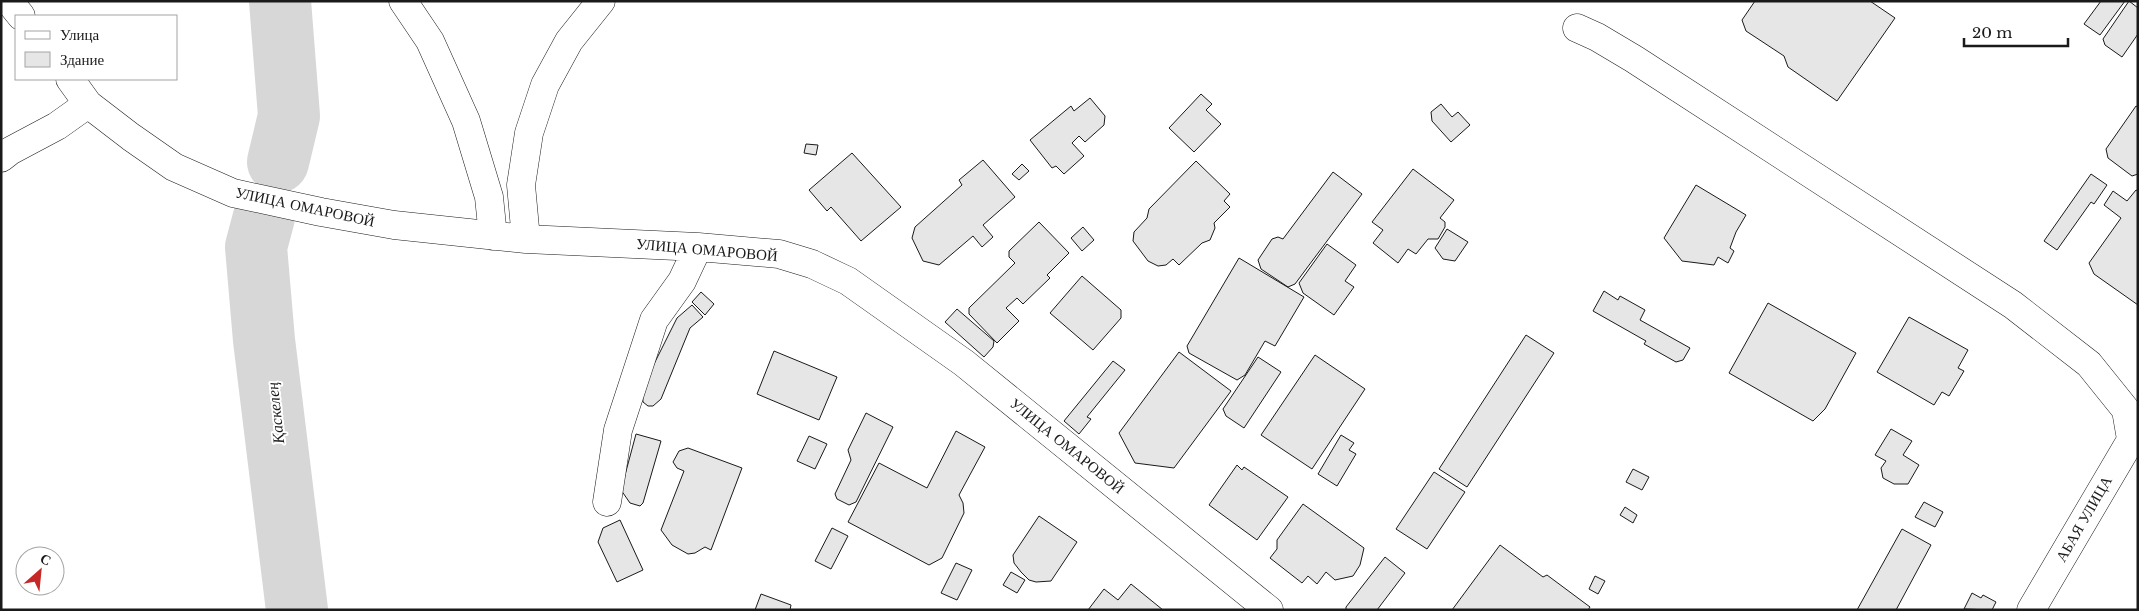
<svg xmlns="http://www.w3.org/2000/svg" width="2139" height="611" viewBox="0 0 2139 611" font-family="'Libre Baskerville',serif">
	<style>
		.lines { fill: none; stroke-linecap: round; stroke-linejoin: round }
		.river { stroke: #d7d7d7; stroke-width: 62 }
		.building { fill: #e6e6e6; stroke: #1a1a1a }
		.minor-casing { stroke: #1a1a1a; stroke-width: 29 }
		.minor { stroke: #fff; stroke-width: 28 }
		.labels { text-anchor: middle; stroke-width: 4; stroke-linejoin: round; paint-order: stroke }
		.street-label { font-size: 15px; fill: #1a1a1a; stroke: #fff }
		.water-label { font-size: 16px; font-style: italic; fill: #1a1a1a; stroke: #fff }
	</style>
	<rect width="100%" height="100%" fill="#fff"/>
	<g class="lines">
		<path class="river" d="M278,162L289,116L280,1
			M264,217L256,247L264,340L297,610"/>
	</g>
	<path class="building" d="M1755,1H1870L1895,18L1837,101L1788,67L1784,56L1746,31L1742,20Z
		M2101,1H2125L2100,35L2084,24Z
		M2129,1L2138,8V34L2122,57L2105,45L2103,39Z
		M1201,94L1212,104L1206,110L1221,124L1194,152L1169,128Z
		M1090,98L1105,116L1104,125L1085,142L1079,136L1072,143L1084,156L1064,174L1056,166L1052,168L1030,140L1071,106L1074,111Z
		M1441,104L1452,117L1458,112L1470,125L1451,142L1432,121L1431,112Z
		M2136,106L2138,107V174L2132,176L2108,158L2106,149Z
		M806,144L818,145L816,155L804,153Z
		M852,153L901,207L861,241L831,207L827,211L809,190Z
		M983,160L1015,197L983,225L993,237L982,247L973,236L939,265L923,261L912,238L915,227L962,185L959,180Z
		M1196,161L1230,194L1224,201L1230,207L1214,223L1215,228L1210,240L1202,243L1179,265L1173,259L1166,265L1158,266L1148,261L1133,241L1134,232L1147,218L1149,209Z
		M1022,164L1029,171L1019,180L1012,174Z
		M1413,169L1454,200L1440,218L1445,222V227L1438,239H1428L1416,254L1408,249L1398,263L1373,243L1383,230L1372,222Z
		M1333,172L1362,194L1295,284L1288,287L1261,269L1258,260L1272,239L1278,237L1283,239Z
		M2091,174L2107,185L2094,204L2091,202L2057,250L2044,241Z
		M1696,185L1746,215L1736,232L1730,248L1734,251L1728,263L1718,257L1714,265L1682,261L1664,238Z
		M2136,190L2138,191V305L2094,274L2089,263L2121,218L2104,205L2113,191L2127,201Z
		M1039,222L1069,253L1047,275L1050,278L1023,304L1017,298L1006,308L1019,321L997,343L969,314V308L1015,263L1009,257V251Z
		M1083,227L1094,240L1082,251L1071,238Z
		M1447,229L1468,242L1455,261L1443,259L1435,248Z
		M1327,244L1356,265L1345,281L1354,287L1334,315L1303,293L1299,283Z
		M1239,258L1304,297L1275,346L1265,341L1245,375L1237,380L1189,353L1187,346Z
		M1082,276L1121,310V318L1093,350L1050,313Z
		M1604,291L1618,300L1620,296L1645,310L1640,320L1690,348L1683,360L1676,362L1644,344L1646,341L1593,311Z
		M701,292L714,304L705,315L692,302Z
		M1768,303L1856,353L1825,409L1813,421L1729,373Z
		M692,305L703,317L690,328L661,399L653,406H648L643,402L642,388L677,318Z
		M957,309L994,341L993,347L984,357L945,322Z
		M1909,317L1968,350L1958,368L1964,371L1949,396L1942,392L1934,405L1877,372Z
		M1526,335L1554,353L1467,487L1439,469Z
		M774,351L837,377L819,420L757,394Z
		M1179,352L1231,391L1174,468L1135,463L1119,433Z
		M1315,355L1365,389L1312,469L1261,435Z
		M1258,357L1281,372L1244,428L1226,416L1223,409Z
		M1113,361L1125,370L1087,417L1091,419L1079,434L1064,421Z
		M866,413L893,427L856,502L849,505L837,499L835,494L851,460L848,450Z
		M1891,429L1912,441L1903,455L1919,465L1908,484H1894L1883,478L1881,468L1886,461L1875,455Z
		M956,431L985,447L959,495L963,503L964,513L942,558L929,565L848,522L879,463L927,488Z
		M636,434L661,441L643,503L640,506L630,503L621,490Z
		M1341,435L1354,443L1349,450L1356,454L1337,486L1318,474Z
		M809,436L827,444L815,469L797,461Z
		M688,448L742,468L711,550L705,547L695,553L688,554L672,545L661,530L684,471L677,468L673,462L679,451Z
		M1237,465L1242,470L1244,467L1288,497L1257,540L1209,505Z
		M1633,469L1649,477L1642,490L1626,482Z
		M1434,472L1465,492L1427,549L1396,529Z
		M1924,502L1943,512L1935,527L1915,517Z
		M1303,504L1364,548L1360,565L1353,576L1335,580L1326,572L1317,584L1308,576L1302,583L1270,558L1277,549V540Z
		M1625,507L1637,515L1633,523L1620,515Z
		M1039,516L1077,542L1051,581L1036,582L1029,580L1021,572L1014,563L1013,555Z
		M620,520L643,570L617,582L598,542L603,528Z
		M832,528L848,536L831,569L815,561Z
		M1902,529L1931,545L1896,610H1857Z
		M1500,545L1543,577L1547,575L1590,607L1588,610H1452Z
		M1385,557L1405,573L1377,610H1346V607Z
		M956,563L972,570L957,600L941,593Z
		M1011,572L1025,580L1017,593L1003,585Z
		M1595,576L1605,581L1598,594L1589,589Z
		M1131,584L1163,610H1088L1104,589L1118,600Z
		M1972,593L1981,598L1983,595L1996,602L1992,610L1964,609Z
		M761,594L791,605L790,610H755Z"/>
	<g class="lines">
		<g class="minor-casing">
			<path id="minor" d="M9,1L21,16
				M403,1L430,41L466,121L489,197L493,236
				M1577,28L1597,37L1634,59L2013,305L2089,364L2126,410L2131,439
				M70,79L88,104L131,137L174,167L233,193L321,212L394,225L526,239L698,247L779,254L812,264L848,281L964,363L1269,610
				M1,158L10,151L57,126L88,104
				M526,239L521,185L529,133L545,85L569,41L601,1
				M607,502L618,430L654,320L682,281L698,247
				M2031,610L2138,428"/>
		</g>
		<use href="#minor" class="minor"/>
	</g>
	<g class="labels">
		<g class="street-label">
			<text transform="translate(305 207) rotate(12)" y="5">УЛИЦА ОМАРОВОЙ</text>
			<text transform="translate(707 250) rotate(5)" y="5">УЛИЦА ОМАРОВОЙ</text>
			<text transform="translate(1067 446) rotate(39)" y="5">УЛИЦА ОМАРОВОЙ</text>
			<text transform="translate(2084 519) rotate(-60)" y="5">АБАЯ УЛИЦА</text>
		</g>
		<g class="water-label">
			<text transform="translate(275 413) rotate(-96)" y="6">Қаскелең</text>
		</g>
	</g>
	<rect width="2139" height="611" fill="none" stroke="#1a1a1a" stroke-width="5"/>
	<rect x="15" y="15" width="162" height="65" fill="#ffffff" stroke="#a3a3a3"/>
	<rect x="25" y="31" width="25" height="8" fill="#ffffff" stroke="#a3a3a3"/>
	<text x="60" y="40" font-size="15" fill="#1a1a1a">Улица</text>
	<rect x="25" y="52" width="25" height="15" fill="#e6e6e6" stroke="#a3a3a3"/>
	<text x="60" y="65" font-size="15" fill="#1a1a1a">Здание</text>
	<g transform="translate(40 571) rotate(27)"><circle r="24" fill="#ffffff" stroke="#a3a3a3"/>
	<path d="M0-4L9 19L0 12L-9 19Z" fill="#c62828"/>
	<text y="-8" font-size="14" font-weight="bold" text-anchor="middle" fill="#1a1a1a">С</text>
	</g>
	<path d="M1964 38v8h104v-8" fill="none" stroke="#1a1a1a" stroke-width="2.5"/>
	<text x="1972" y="38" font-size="15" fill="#1a1a1a" stroke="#ffffff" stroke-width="4" paint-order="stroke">20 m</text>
</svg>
